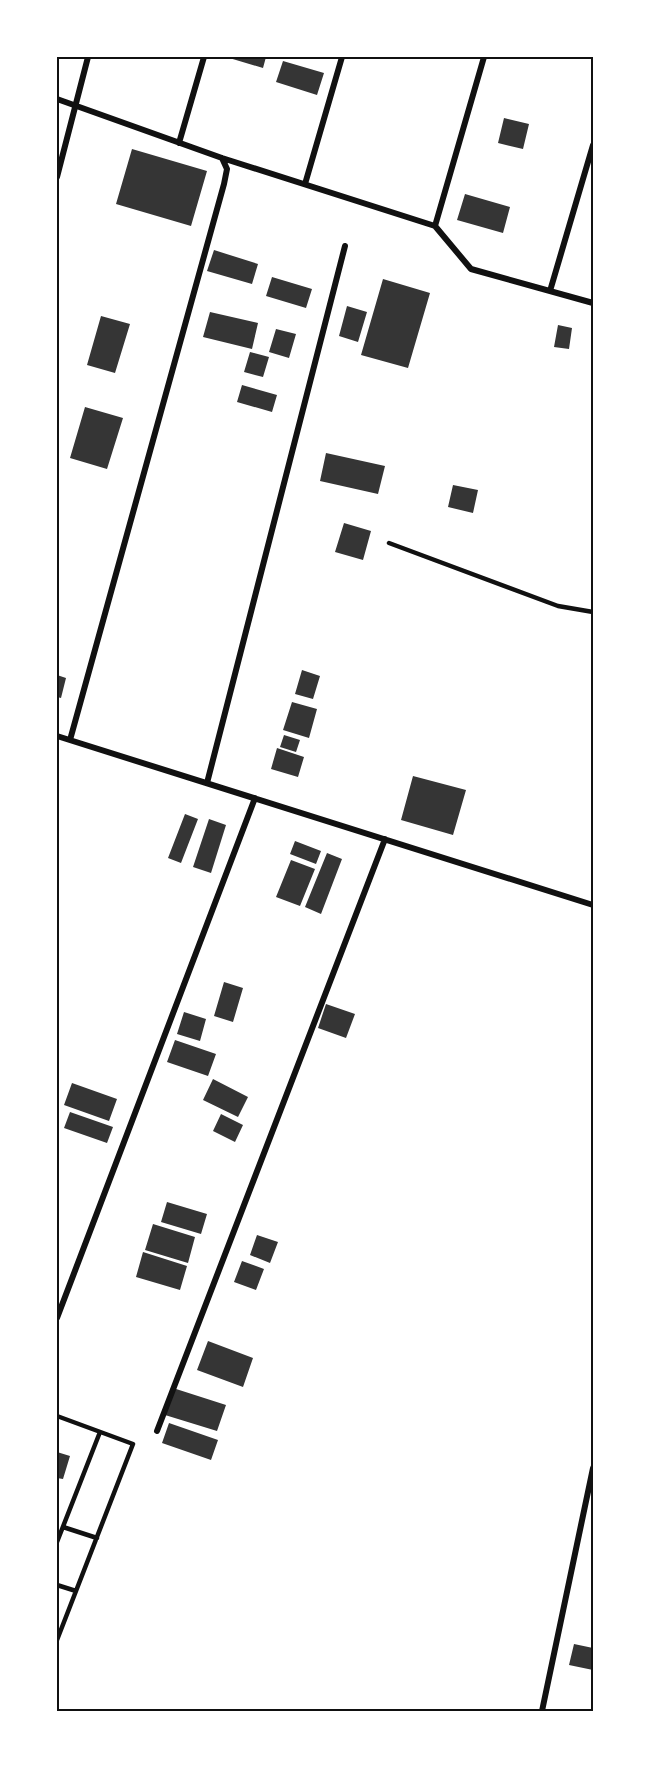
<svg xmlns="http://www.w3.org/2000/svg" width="650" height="1768" viewBox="0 0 650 1768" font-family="'IBM Plex Sans',sans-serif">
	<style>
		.building { fill: #353535 }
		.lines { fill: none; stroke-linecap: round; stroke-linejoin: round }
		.service { stroke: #111; stroke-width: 4.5 }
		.minor { stroke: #111; stroke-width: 6 }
		.neatline { fill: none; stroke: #111; stroke-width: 2 }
	</style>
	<rect width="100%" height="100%" fill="#fff"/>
	<path class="building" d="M226,57H266L263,68Z
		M283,61L324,73L317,95L276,82Z
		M504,118L529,124L523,149L498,143Z
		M132,149L207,171L191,226L116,204Z
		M465,194L510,207L503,233L457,220Z
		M214,250L258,264L252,284L207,271Z
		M272,277L312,289L306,308L266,296Z
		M383,279L430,293L408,368L361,355Z
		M347,306L367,312L358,342L339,336Z
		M210,312L258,323L252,349L203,337Z
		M101,316L130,324L115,373L87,365Z
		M558,325L572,328L569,349L554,347Z
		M276,329L296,334L289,358L269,352Z
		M250,352L269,357L263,377L244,372Z
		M242,385L277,395L272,412L237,402Z
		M85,407L123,418L107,469L70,458Z
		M326,453L385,466L378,494L320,481Z
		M453,485L478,490L473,513L448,507Z
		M344,523L371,531L363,560L335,552Z
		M302,670L320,676L313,699L295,694Z
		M57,675L66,678L61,698L57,697Z
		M292,702L317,709L309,738L283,730Z
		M284,735L300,740L296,752L280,747Z
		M277,748L304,757L298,777L271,769Z
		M413,776L466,790L453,835L401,820Z
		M185,814L198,819L181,863L168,858Z
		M209,819L226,825L211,873L193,867Z
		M295,841L321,851L316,864L290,854Z
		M327,853L342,859L321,914L305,907Z
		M291,860L315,869L300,906L276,897Z
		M224,982L243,988L233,1022L214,1016Z
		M326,1004L355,1014L346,1038L318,1028Z
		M184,1012L206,1019L200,1041L177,1034Z
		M175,1040L216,1054L208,1076L167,1062Z
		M213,1079L248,1097L238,1117L203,1100Z
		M72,1083L117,1099L109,1121L64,1105Z
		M70,1112L113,1127L107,1143L64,1128Z
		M221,1114L243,1125L235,1142L213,1131Z
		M167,1202L207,1214L201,1234L161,1222Z
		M153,1224L195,1237L188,1263L145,1250Z
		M257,1235L278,1242L270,1263L250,1255Z
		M143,1252L187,1266L180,1290L136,1277Z
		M242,1261L264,1269L256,1290L234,1282Z
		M208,1341L253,1358L243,1387L197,1370Z
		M173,1388L226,1405L217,1431L165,1415Z
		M169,1423L218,1440L211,1460L162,1443Z
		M57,1452L70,1456L63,1479L57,1478Z
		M574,1644L593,1648V1670L569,1665Z"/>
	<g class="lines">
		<path class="service" d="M389,543L558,606L593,612
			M57,1416L133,1444L57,1640
			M63,1527L97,1538
			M57,1542L100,1432
			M57,1585L76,1591"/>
		<path class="minor" d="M57,99L222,158L435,226L471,269L593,303
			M179,143L204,57
			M57,177L88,57
			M305,184L342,57
			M435,226L484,57
			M550,291L593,145
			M57,736L593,905
			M70,740L224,184L227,169L222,158
			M207,783L345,246
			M57,1318L255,798
			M157,1431L385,839
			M542,1711L593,1468"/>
	</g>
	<rect width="650" height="1768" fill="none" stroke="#ffffff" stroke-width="117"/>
	<rect x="58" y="58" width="534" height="1652" class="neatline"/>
</svg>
